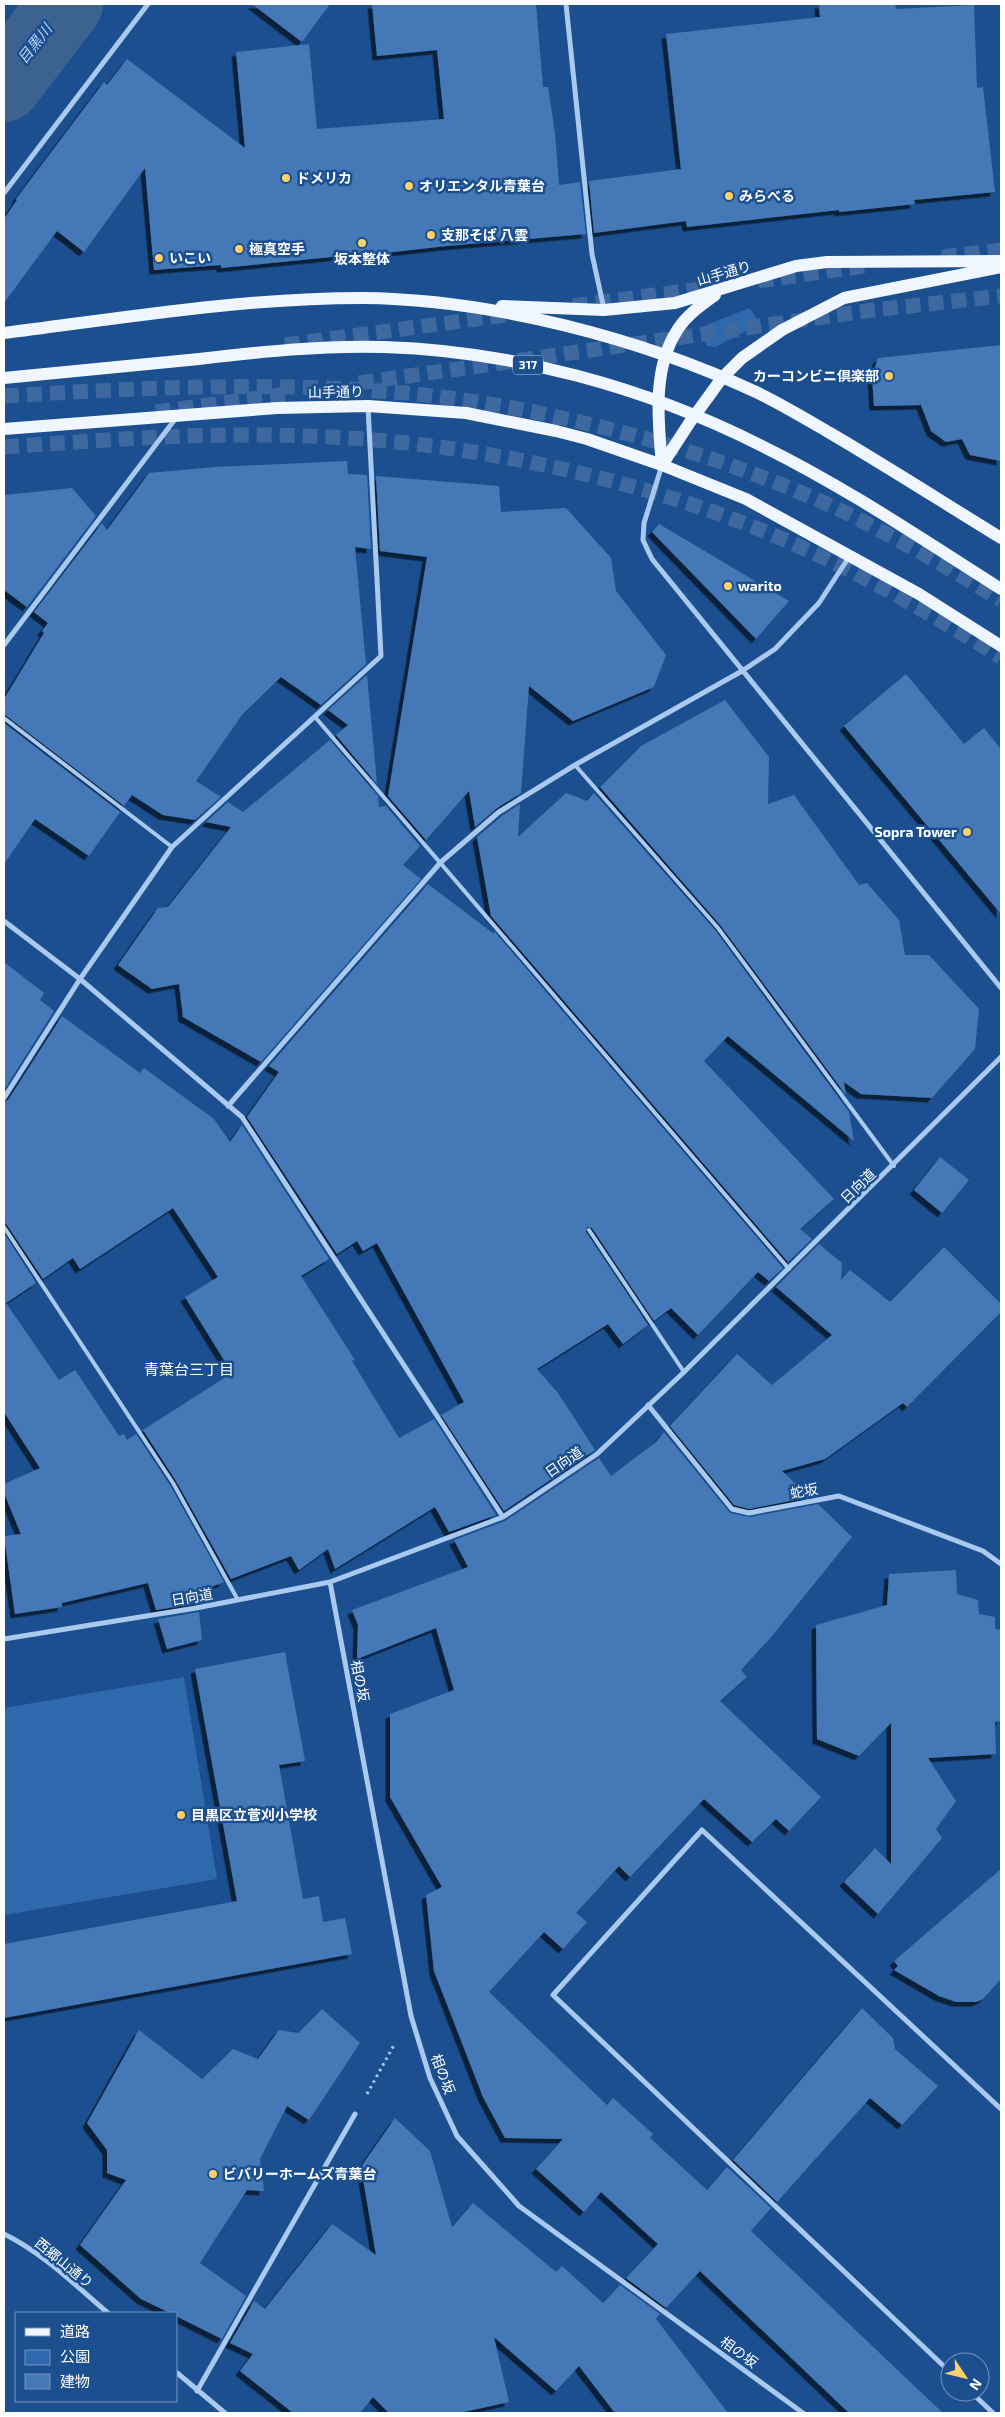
<svg xmlns="http://www.w3.org/2000/svg" width="1005" height="2417" viewBox="0 0 1005 2417" font-family="'Exo 2','Noto Sans JP',sans-serif">
	<style>
		.green { fill: #2e69ad }
		.lines { fill: none; stroke-linecap: round; stroke-linejoin: round }
		.river { stroke: #3c6290; stroke-width: 74 }
		.building { fill: #4478b7; filter: url(#shadow) }
		.highway-tunnel { stroke: #3d69a0; stroke-width: 15; stroke-dasharray: 15 8; stroke-linecap: butt }
		.path { stroke: #a9c9ee; stroke-width: 3; stroke-dasharray: 2.5 4; stroke-linecap: butt }
		.lane { stroke: #a9c9ee; stroke-width: 4 }
		.street { stroke: #a9c9ee; stroke-width: 5 }
		.primary { stroke: #f0f6ff; stroke-width: 12 }
		.primary-bridge { stroke: #f0f6ff; stroke-width: 12 }
		.poi-dot { fill: #ffd166; stroke: #1b4f8f; stroke-width: 2 }
		.labels { text-anchor: middle; stroke-width: 5; stroke-linejoin: round; paint-order: stroke }
		.shield { fill: #1b4f8f; stroke: #bbcadd; stroke-width: 1 }
		.shield-label { font-size: 12px; font-weight: bold; fill: #fff }
		.poi-label { font-size: 14px; font-weight: bold; fill: #fff; stroke: #1b4f8f; text-anchor: start }
		.street-label { font-size: 14px; fill: #fff; stroke: #1b4f8f }
		.water-label { font-size: 15px; font-style: italic; fill: #b5d3f5; stroke: #1b4f8f }
		.neighbourhood-label { font-size: 15px; fill: #fff; stroke: #1b4f8f }
	</style>
	<defs>
		<filter id="shadow"><feDropShadow dx="-4.5" dy="4.5" stdDeviation="0" flood-color="#0009"/></filter>
	</defs>
	<rect width="100%" height="100%" fill="#1b4f8f"/>
	<path class="green" d="M750,308L760,324L715,347L707,346C701,337 700,333 706,325Z
		M184,1677L217,1879L4,1915V1708Z"/>
	<g class="lines">
		<path class="river" d="M4,85L66,4"/>
	</g>
	<path class="building" d="M252,4H330L302,42Z
		M372,4H536L543,87H548L555,133L559,185L580,182L586,234L446,246L341,258V256L221,268V265L154,270L145,168L84,252L57,231L4,303V219L17,200L16,199L104,82L107,85L127,59L245,148L236,52L309,44L317,129L444,119L437,50L377,56Z
		M819,4H895L896,9L974,5L977,88L983,87L995,192L914,200L915,204L839,212V210L687,227L686,221L594,233L589,181L681,169L666,34L820,17Z
		M1001,345V461L970,455L962,439L946,442L931,431L921,405L874,406L872,376L878,358Z
		M347,461L348,474L367,475L371,549L355,547L366,664L321,705L281,677L242,715L196,781L221,797L195,820L163,815L132,795L124,806L4,714V699L44,633L42,631L48,623L34,612L102,523L107,530L149,473L215,467Z
		M376,476L499,486L501,512L566,508L611,558L616,591L666,655L654,687L573,721L529,686L521,793L497,808L475,827L469,791L426,840L388,796L427,557L380,551Z
		M72,488L96,516L27,607L4,590V495Z
		M659,524L789,601L756,639L652,532Z
		M906,674L964,744L984,728L1001,749V914L844,726Z
		M367,675L370,707L377,784L336,735L348,725L328,710Z
		M725,700L769,757L768,804L794,795L859,885L867,883L899,920L905,955H929L979,1009L975,1049L932,1098L861,1094L844,1082L846,1095L721,926L600,787L641,746Z
		M4,723L120,812L89,856L35,819L4,864Z
		M330,740L378,796L379,807L386,806L420,846L403,865L421,879L261,1062L183,1017L179,984L152,989L118,965L158,908L168,907L231,827L206,822L228,802L243,812Z
		M566,793L587,801L594,793L715,930L849,1112L854,1141L728,1036L704,1061L834,1199L800,1229L812,1239L788,1262L491,916L477,837L502,816L520,804L518,837Z
		M428,884L494,934V931L783,1268L769,1281L758,1272L698,1335L671,1308L654,1321L592,1228L587,1227L586,1232L648,1325L623,1344L608,1324L537,1369L558,1393L595,1450L504,1511L441,1415L464,1402L377,1243L363,1251L357,1241L337,1254L247,1117L279,1072L269,1066Z
		M4,962L44,993L40,1000L54,1011L4,1090Z
		M62,1016L140,1073L144,1068L214,1119L230,1142L242,1125L329,1259L301,1276L355,1360L352,1361L399,1438L434,1419L496,1515L449,1532L435,1507L335,1569L328,1549L299,1570L291,1556L231,1579L176,1481L143,1430L232,1373L185,1297L218,1277L173,1208L80,1269L73,1258L43,1279L7,1225L4,1223V1102L8,1100Z
		M940,1157L969,1180L942,1213L914,1190Z
		M4,1233L36,1283L6,1303L59,1380L75,1370L119,1436L124,1434L127,1440L136,1434L170,1485L224,1582L198,1592L199,1603L156,1610L148,1583L62,1603V1607L15,1614L4,1536L21,1534L4,1493V1484L40,1468L4,1412Z
		M819,1244L842,1263L841,1280L850,1270L890,1302L944,1247L1001,1304V1312L907,1407L903,1403L825,1459L782,1471L810,1497L749,1509L734,1505L670,1426L737,1354L772,1385L832,1335L776,1287Z
		M664,1432L730,1513L750,1517L818,1504L852,1537L772,1636L741,1670L747,1677L720,1701L821,1797L789,1831L776,1819L752,1842L704,1799L630,1877L619,1866L576,1913L587,1922L563,1949L544,1932L489,1992L607,2105L613,2098L653,2134L650,2138L707,2190L727,2167L771,2208L751,2231L943,2413H849L700,2271L666,2308L626,2278L658,2244L601,2192L584,2212L536,2169L563,2139L505,2138L483,2097L434,1971L426,1895L442,1887L390,1797V1714L454,1690L436,1628L357,1659L358,1625L352,1610L468,1567L454,1540L505,1521L599,1458L611,1476L656,1442Z
		M956,1570L957,1594L978,1600L979,1614L995,1617V1629L1001,1630V1721L995,1722L996,1754L928,1758L956,1801L936,1829L942,1838L878,1914L844,1882L875,1848L891,1864V1723L859,1756L817,1739L816,1625L887,1605L889,1574Z
		M199,1612L202,1640L167,1649L158,1619Z
		M285,1652L305,1761L279,1765L303,1899L319,1896L323,1922L345,1918L352,1954L4,2018V1944L237,1901L195,1669Z
		M1001,1869V1979L983,1999L976,2002H956L939,1996L894,1970L898,1966L894,1961Z
		M862,2008L893,2038L895,2049L938,2086L902,2125L870,2098L777,2202L733,2160Z
		M322,2009L360,2043L309,2120L287,2106L260,2159L264,2191L247,2190L200,2263L246,2296L222,2339L176,2316V2313H170L141,2299L80,2245L126,2180L107,2173V2150L87,2123L139,2030L202,2079L233,2049L258,2059L279,2030L298,2033Z
		M395,2118L430,2151L452,2227L473,2203L556,2272L562,2266L603,2303L620,2285L660,2314L656,2319L728,2413H615L579,2366L556,2391L494,2337L509,2402L459,2413H389L373,2397L360,2413H293L240,2371L253,2354L230,2343L254,2301L265,2309L332,2224L376,2255L361,2167Z"/>
	<g class="lines">
		<path class="highway-tunnel" d="M942,257L1001,250
			M758,281L872,265
			M573,306L721,286
			M285,345L513,314
			M359,383L873,310L1001,296
			M4,396C138,388 271,381 405,393C546,406 714,450 842,511C897,538 949,568 1001,600
			M156,412L287,394
			M4,447C105,440 206,432 307,436C452,440 622,474 756,528C842,562 923,609 1001,657"/>
		<path class="path" d="M367,2094L394,2045"/>
		<path class="lane" d="M315,717L789,1269
			M4,718L172,847
			M575,765L718,928L894,1166
			M4,1227L173,1483L238,1600
			M589,1230L684,1372"/>
		<path class="street" d="M566,4L592,254L604,309
			M4,193L148,4
			M662,465L644,523L643,540L652,559L1001,988
			M4,645L176,418
			M4,921L80,979L242,1117L503,1517
			M4,1098L80,979L172,847L381,656L368,407
			M228,1106L441,862L499,812L575,765L742,671L775,649L819,603L849,557
			M648,1405L732,1509L749,1513L839,1496L983,1551L1001,1564
			M330,1582L411,2016L430,2078L457,2136L519,2206L803,2413
			M4,1639L196,1608L330,1582L503,1517L597,1454L684,1372L1001,1057
			M4,2234C43,2253 75,2285 108,2313
			M176,2372L225,2413
			M950,2372L553,1995L702,1830L1001,2109
			M197,2391L355,2114
			M971,2392L993,2413"/>
		<path class="primary" d="M502,306L604,310L675,303L796,266L827,262L1001,261
			M4,333C122,318 242,298 362,298C490,299 640,338 756,392C781,404 806,419 830,433C888,467 944,503 1001,538
			M4,429L277,408L368,406L466,413L556,431L587,439L662,465L746,499L919,594L1001,646
			M662,465L690,422L722,378L742,358L782,330L844,298L1001,267
			M662,465C658,421 652,368 678,329C687,315 701,305 715,295"/>
		<path class="primary-bridge" d="M4,378C69,372 134,365 199,359C260,352 322,345 384,347C513,351 645,387 760,445C844,486 922,539 1001,589"/>
	</g>
	<g class="poi-dot">
		<circle cx="286" cy="178" r="5"/>
		<circle cx="409" cy="186" r="5"/>
		<circle cx="729" cy="196" r="5"/>
		<circle cx="431" cy="235" r="5"/>
		<circle cx="362" cy="243" r="5"/>
		<circle cx="239" cy="249" r="5"/>
		<circle cx="159" cy="258" r="5"/>
		<circle cx="889" cy="376" r="5"/>
		<circle cx="728" cy="586" r="5"/>
		<circle cx="967" cy="832" r="5"/>
		<circle cx="181" cy="1815" r="5"/>
		<circle cx="213" cy="2174" r="5"/>
	</g>
	<g class="labels">
		<rect class="shield" x="513" y="355.5" width="30" height="19" rx="4"/>
		<g class="shield-label">
			<text x="528" y="369">317</text>
		</g>
		<g class="poi-label">
			<text x="296" y="183">ドメリカ</text>
			<text x="419" y="191">オリエンタル青葉台</text>
			<text x="739" y="201">みらべる</text>
			<text x="441" y="240">支那そば 八雲</text>
			<text x="249" y="254">極真空手</text>
			<text x="169" y="263">いこい</text>
			<text x="362" y="264" text-anchor="middle">坂本整体</text>
			<text x="879" y="381" text-anchor="end">カーコンビニ倶楽部</text>
			<text x="738" y="591">warito</text>
			<text x="957" y="837" text-anchor="end">Sopra Tower</text>
			<text x="191" y="1820">目黒区立菅刈小学校</text>
			<text x="223" y="2179">ビバリーホームズ青葉台</text>
		</g>
		<g class="street-label">
			<text transform="translate(724 273) rotate(-16)" y="5">山手通り</text>
			<text transform="translate(336 392) rotate(-1)" y="5">山手通り</text>
			<text transform="translate(858 1186) rotate(-44)" y="5">日向道</text>
			<text transform="translate(564 1462) rotate(-34)" y="5">日向道</text>
			<text transform="translate(804 1491) rotate(-11)" y="5">蛇坂</text>
			<text transform="translate(192 1597) rotate(-10)" y="5">日向道</text>
			<text transform="translate(360 1681) rotate(79)" y="5">相の坂</text>
			<text transform="translate(443 2074) rotate(69)" y="5">相の坂</text>
			<text transform="translate(64 2263) rotate(39)" y="5">西郷山通り</text>
			<text transform="translate(739 2352) rotate(36)" y="5">相の坂</text>
		</g>
		<g class="water-label">
			<text transform="translate(35 44) rotate(-52)" y="5">目黒川</text>
		</g>
		<g class="neighbourhood-label">
			<text x="189" y="1375">青葉台三丁目</text>
		</g>
	</g>
	<rect width="1005" height="2417" fill="none" stroke="#ffffff" stroke-width="10"/>
	<rect x="15" y="2312" width="162" height="90" fill="#1b4f8f" stroke="#7695bc"/>
	<rect x="25" y="2328" width="25" height="8" fill="#f0f6ff" stroke="#7695bc"/>
	<text x="60" y="2337" font-size="15" fill="#ffffff">道路</text>
	<rect x="25" y="2350" width="25" height="15" fill="#2e69ad" stroke="#7695bc"/>
	<text x="60" y="2362" font-size="15" fill="#ffffff">公園</text>
	<rect x="25" y="2374" width="25" height="15" fill="#4478b7" stroke="#7695bc"/>
	<text x="60" y="2387" font-size="15" fill="#ffffff">建物</text>
	<g transform="translate(965 2377) rotate(125)"><circle r="24" fill="#1b4f8f" stroke="#7695bc"/>
	<path d="M0-4L9 19L0 12L-9 19Z" fill="#ffd166"/>
	<text y="-8" font-size="14" font-weight="bold" text-anchor="middle" fill="#ffffff">N</text>
	</g>
</svg>
